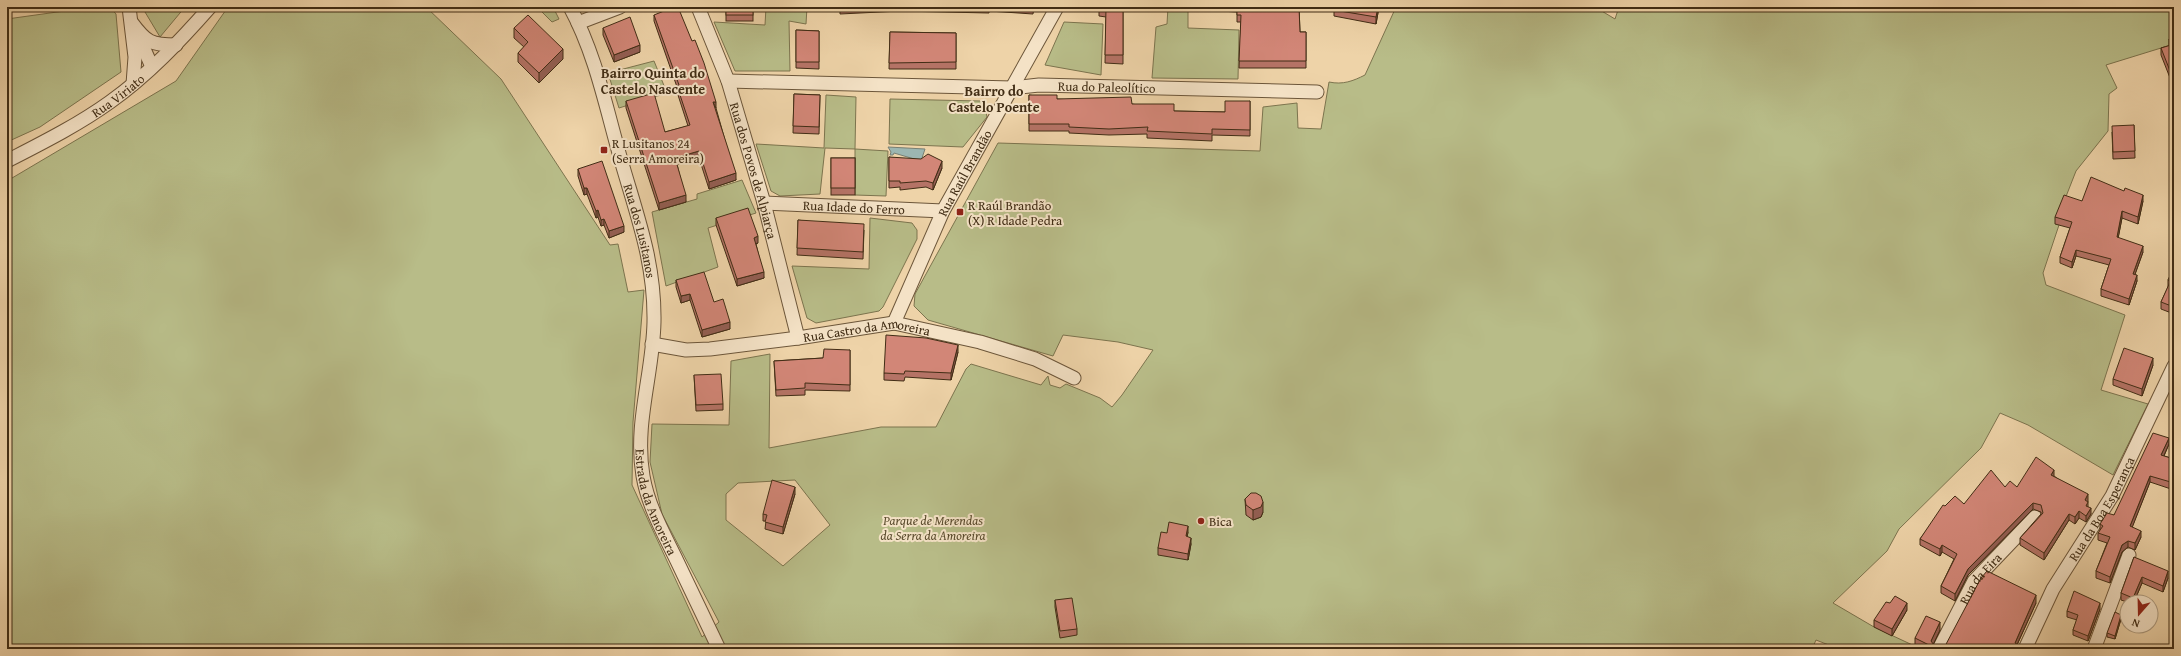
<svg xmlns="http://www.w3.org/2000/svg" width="2181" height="656" viewBox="0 0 2181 656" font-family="'Gentium Book Plus',serif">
<rect width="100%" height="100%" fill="#eed3a8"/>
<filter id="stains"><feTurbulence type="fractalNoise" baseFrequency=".005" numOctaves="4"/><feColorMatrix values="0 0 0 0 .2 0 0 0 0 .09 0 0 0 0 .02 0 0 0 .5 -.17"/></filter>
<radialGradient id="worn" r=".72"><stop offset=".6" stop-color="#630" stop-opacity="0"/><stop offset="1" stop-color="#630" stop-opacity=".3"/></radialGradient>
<g fill="#b8bc88" stroke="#7c744e" fill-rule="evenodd">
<path d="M93,7H110L116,14L121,72L40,127L7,142V19Z"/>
<path d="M142,7H185L160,37Z"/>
<path d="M228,7H426L501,79L610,245L618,244L628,292L644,290L633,422L632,485L702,637L719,622L662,514L650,462L652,424L729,425L731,361L770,354L769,448L881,427H936L966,369L971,364L1041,385L1048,376L1050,385L1060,388L1066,384L1100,398L1112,407L1122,395L1153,350L1118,342L1063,335L1053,356L928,320L914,306L915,294L998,143L1260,151L1263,107L1297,103L1298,128L1321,129L1329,82C1343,85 1353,81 1365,75L1396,7H1595L1615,19L1619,7H2174V44L2106,65L2117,88L2109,94L2108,131L2076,171L2056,222L2059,225L2043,273L2046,285L2125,315L2101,390L2148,404L2113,475L2028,425L2000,413L1981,448L1899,529L1887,551L1833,603L1874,627L1921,649H1839L1816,640L1812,649H7V181L176,81ZM795,480L830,525L783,566L726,520V494L738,483Z"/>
<path d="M537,7H553L559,19L552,22Z"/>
<path d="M766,7H807L806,24L789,21L790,71H735L714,22L765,25Z"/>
<path d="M1168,7H1188V28L1239,30L1238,79L1152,78L1156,27L1167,24Z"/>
<path d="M1064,22L1103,24L1101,75L1045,65Z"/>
<path d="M654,61L667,93L619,108L608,73Z"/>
<path d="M826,95L856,97L855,149L888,151L886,196L855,195V149L825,148L820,194L780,196L771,191L756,144L824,148Z"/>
<path d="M890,99L980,101L985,106L987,117L963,147L889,144Z"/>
<path d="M742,180L756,213L708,228L718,267L666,286L652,212L697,199V194Z"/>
<path d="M870,218L912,223L917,230V239L883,307L879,311L816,323L807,318L792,266L869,269Z"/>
</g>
<path fill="#9cb6b1" stroke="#787f73" d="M888,147L925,149L921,161L894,153L893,155H890L891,152Z"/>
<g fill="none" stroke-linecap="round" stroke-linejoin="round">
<defs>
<g id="minor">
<path d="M129,7L135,57L133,84"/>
<path id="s1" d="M570,7C596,55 606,108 621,160C637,216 655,262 654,322C653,374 634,424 643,476C648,506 664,534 677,561C691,590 705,620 719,649"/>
<path id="s2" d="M698,7L728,81L764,203L798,338"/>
<path d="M132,23C146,42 151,45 176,45"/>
<path d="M578,23L620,7"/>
<path d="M137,33L152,67"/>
<path id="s3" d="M728,81L1012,88L1039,85L1317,92"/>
<path id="s4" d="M7,161C42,143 78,125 110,102C148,75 180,41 210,7"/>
<path id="s5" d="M764,203L943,211"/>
<path id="s6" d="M894,323L943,211L1057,7"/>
<path id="s7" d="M652,344L686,350L710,349L798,338L894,323L980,342L1035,359L1074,378"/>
<path id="s8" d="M1939,649L1974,581L2035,517"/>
<path id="s9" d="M2025,649L2053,589L2112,496L2174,366"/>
<path d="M2094,649L2129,555"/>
</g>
</defs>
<use href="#minor" stroke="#6c563a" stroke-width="15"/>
<use href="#minor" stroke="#f4e2c6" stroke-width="13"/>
</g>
<g fill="#b57366" stroke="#412d15">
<rect x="726" y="7" width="27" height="14"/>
<path d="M816,7H1034L1033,14L989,11V13L900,11L840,14V8H816Z"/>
<path d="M1099,7H1123V64L1105,63L1106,17L1099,16Z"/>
<path d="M1147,7H1299L1300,32H1306V68H1239L1241,22H1237V12L1169,8L1168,11L1147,10Z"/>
<path d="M1379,7L1376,24L1334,16V10Z"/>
<path d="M654,15L716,108L736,180L709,189L699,158L677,164L686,202L659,210L626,108V101L665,132L688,126L677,92V87L654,21Z"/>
<path d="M514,28L563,59L539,83L518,62V53L524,47L514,38Z"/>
<path d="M603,28L640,52L614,62L603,35Z"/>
<path d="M796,30L819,31V69L796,68Z"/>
<path d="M890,32L956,33V69H889Z"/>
<path d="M2174,37V88L2161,55V48L2169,46V39Z"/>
<path d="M2172,90H2174V102L2172,97Z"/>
<path d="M794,94L820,95L819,134L793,133Z"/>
<path d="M1029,95L1057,99L1132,104L1174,111L1225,112L1250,101V136L1212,135V141L1147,138V134L1109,135L1069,133V131H1029Z"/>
<path d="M2134,125L2135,158L2113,159L2112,132Z"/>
<path d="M889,157L942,168L933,190L926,187L900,190V187L889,188Z"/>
<rect x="831" y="158" width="24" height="37"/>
<path d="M578,169L624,232L609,238L604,225L601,226L598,217L596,218L587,194L584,195L578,176Z"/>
<path d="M2082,201H2143L2138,224L2122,218L2118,238L2143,252L2135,274L2137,281L2129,305L2101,296V289L2109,265L2076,256L2072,268L2060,263V257L2070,228L2055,224V217Z"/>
<path d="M716,218L758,243L756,244L764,278L737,286L716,225Z"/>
<path d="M798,220L864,230L863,259L797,255Z"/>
<path d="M2174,268V314L2161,309V302L2168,287V280Z"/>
<path d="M676,280L714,302L730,329L702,337L690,300L681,303L676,287Z"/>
<path d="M850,350V391L805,390V395L776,396L774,361L823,358Z"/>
<path d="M958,352L951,380L905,377L904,381L884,380V373Z"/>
<path d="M2153,365L2142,396L2113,385V379Z"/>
<path d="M694,375L723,404V410L696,411Z"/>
<path d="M2169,444L2164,456L2174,459V490L2150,482L2132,527L2141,537L2135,550L2128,547L2122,552L2110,583L2096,578V571L2107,543L2098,540V533L2100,531V524L2114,515Z"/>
<path d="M2054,476L2088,501V507L2091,514L2086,522L2079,518L2075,524L2069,520L2044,560L2020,545V538L2041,514V512L2033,509L1968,575L1955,601L1941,593V586L1954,559L1942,552L1940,556L1920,545V539L1945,506L1964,504L2005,487H2017Z"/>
<path d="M795,494L783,534L765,529L766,521H763V514Z"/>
<path d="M1245,499L1263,512L1261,517L1253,520L1246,515Z"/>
<path d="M1188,532L1187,537L1191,544L1188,560L1158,555V548L1167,533Z"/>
<path d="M2134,557L2168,578L2163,592L2142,583L2134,602H2127L2121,600V593Z"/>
<path d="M1055,600L1077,629V635L1060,638L1055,607Z"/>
<path d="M2036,603L2017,645L2026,649H1921L1915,646V638L1940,630L1933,644L1936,648H1944Z"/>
<path d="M2100,609L2088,641L2073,635V630L2077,620L2067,617V611Z"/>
<path d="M1907,610L1892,636L1874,627V620Z"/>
<path d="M2121,619L2115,639L2107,637V633Z"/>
</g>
<g fill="#935e53" stroke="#412d15">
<path d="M1378,7H1379L1376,24V17Z"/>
<path d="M640,45V52L614,62V55Z"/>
<path d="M563,49V59L539,83V73Z"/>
<path d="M713,102H716V108Z"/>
<path d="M699,151V158L675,165V158Z"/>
<path d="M942,161V168L933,190V183Z"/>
<path d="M736,173V180L709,189V182Z"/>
<path d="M584,188H587V194L584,195Z"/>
<path d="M686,195V202L659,210V203Z"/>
<path d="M2143,195V201L2138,224V217Z"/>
<path d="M598,210V217L596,218V211Z"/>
<path d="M2122,211V218L2117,244V237Z"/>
<path d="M604,219V225L601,226V220Z"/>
<path d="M624,226V232L609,238V231Z"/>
<path d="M758,236V243L754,244V238Z"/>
<path d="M2143,246V252L2133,280V274Z"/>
<path d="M2076,250V256L2072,268V262Z"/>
<path d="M764,272V278L737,286V279Z"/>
<path d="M2137,275V281L2129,305V299Z"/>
<path d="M690,294V300L681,303V296Z"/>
<path d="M730,322V329L702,337V330Z"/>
<path d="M958,345V352L951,380V373Z"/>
<path d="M2153,358V365L2142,396V389Z"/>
<path d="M2169,438V444L2161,462V455Z"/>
<path d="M2054,470V477L2051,475Z"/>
<path d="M2150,476V482L2130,533V526Z"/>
<path d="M795,487V494L783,534V527Z"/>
<path d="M2088,494V501L2085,507V500Z"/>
<path d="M1263,502V512L1261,517L1253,520V510Z"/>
<path d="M2033,503V509L1968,575L1955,601V594L1968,569Z"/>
<path d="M2091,508V514L2086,522V516Z"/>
<path d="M2079,511V518L2075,524V517Z"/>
<path d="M2069,514V520L2044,560V553Z"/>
<path d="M1188,526V532L1186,543V536Z"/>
<path d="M2141,531V537L2135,550V543Z"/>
<path d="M1191,538V544L1188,560V554Z"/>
<path d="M2128,541V547L2122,552L2110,583V577L2122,545Z"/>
<path d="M1942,545V552L1940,556V549Z"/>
<path d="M2168,571V578L2163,592V586Z"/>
<path d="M2142,577V583L2134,602H2133V598Z"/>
<path d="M2036,595V603L2015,649V643Z"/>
<path d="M1907,603V610L1892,636V629Z"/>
<path d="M2100,603V609L2088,641V636Z"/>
<path d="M2121,615V619L2115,639V636Z"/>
<path d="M1940,622V630L1932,647L1931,641Z"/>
</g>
<g fill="#d28677" stroke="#412d15">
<path d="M674,7H678L692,41L695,40L704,63L716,102H713L736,173L709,182L699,151L675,158L686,195L659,203L626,101L654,93L665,132L690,125L677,86L679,85L654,15Z"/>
<rect x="726" y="7" width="27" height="8"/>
<path d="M1099,7H1123V55H1105L1106,8H1099Z"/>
<path d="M1237,7H1299L1300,32H1306V61H1239L1241,15H1237Z"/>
<path d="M1334,7H1378L1376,17L1334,10Z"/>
<path d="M528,15L563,49L539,73L518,53L528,42L514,28Z"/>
<path d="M630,17L640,45L614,55L603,28Z"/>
<path d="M796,30L819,31V62H796Z"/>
<path d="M890,32L956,33V62L889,63Z"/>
<path d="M2174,37V81L2161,48L2171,45L2169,39Z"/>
<path d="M794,94L820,95L819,127L793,126Z"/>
<path d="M1029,95H1057V99L1131,97L1132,104H1174V111L1225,112V101H1250V130L1212,129V134L1147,131L1148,127L1109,129L1069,127V124H1029Z"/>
<path d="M2134,125L2135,151L2113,152L2112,126Z"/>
<path d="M928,154L942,161L933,183L926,181L900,183V181H889V157L921,159Z"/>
<rect x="831" y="158" width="24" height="30"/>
<path d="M602,161L624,226L609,231L604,219L601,220L598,210L596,211L587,188H584L578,169Z"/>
<path d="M2091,177L2124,191L2125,188L2143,195L2138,217L2122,211L2117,237L2143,246L2133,274L2137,275L2129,299L2101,289L2111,259L2076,250L2072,262L2060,257L2072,222L2055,217L2064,195L2082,201Z"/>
<path d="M748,208L758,236L754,238L764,272L737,279L716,218Z"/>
<path d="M798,220L864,224L863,252L797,248Z"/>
<path d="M2174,268V307L2161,302L2170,282L2168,280Z"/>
<path d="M704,272L714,302L723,299L730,322L702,330L690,294L681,296L676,280Z"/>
<path d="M886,335L926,338L958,345L951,373L905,371L904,374L884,373Z"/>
<path d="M2124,348L2153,358L2142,389L2113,379Z"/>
<path d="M824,349L850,350V385L805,383V388L776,390L774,361L823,358Z"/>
<path d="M721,374L723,404L696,405L694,375Z"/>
<path d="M2153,433L2169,438L2161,455L2174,459V483L2150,476L2130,526L2141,531L2135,543L2128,541L2122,545L2110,577L2096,571L2110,537L2098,533L2103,526L2100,524L2107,513L2114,515Z"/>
<path d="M2036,457L2054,470L2051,475L2088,494L2085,500L2088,502L2086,506L2091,508L2086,516L2079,511L2075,517L2069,514L2044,553L2020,538L2043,513L2041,505L2033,503L1968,569L1955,594L1941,586L1957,554L1942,545L1940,549L1920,539L1943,505L1945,506L1955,496L1964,504L1991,470L2005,487L2010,481L2017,487Z"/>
<path d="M772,480L795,487L783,527L765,522L767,515L763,514Z"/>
<path d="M1251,493H1256L1261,496L1263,502L1261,507L1253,510L1246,505L1245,499Z"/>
<path d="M1169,522L1188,526L1186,536L1191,538L1188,554L1158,548L1161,532L1167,533Z"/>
<path d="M2134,557L2168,571L2163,586L2142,577L2133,598L2121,593Z"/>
<path d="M1987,571L2036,595L2015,643L2026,649H1937L1915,638L1926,616L1940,622L1931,641L1936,648H1944L1981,578Z"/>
<path d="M2074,591L2100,603L2088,636L2073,630L2078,615L2067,611Z"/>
<path d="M1895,596L1907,603L1892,629L1874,620L1886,602L1890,603Z"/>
<path d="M1072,598L1077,629L1060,631L1055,600Z"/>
<path d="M2115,612L2121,615L2115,636L2107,633Z"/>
<path d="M2033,646L2038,649H2031Z"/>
</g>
<g fill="#8f2418" stroke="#f4e2c6" stroke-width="1.5">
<rect x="600" y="146" width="8" height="8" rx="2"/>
<rect x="956" y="208" width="8" height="8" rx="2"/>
<circle cx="1201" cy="521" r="4"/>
</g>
<g text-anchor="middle" stroke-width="4" stroke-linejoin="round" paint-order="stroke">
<g font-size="13" fill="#412d15" stroke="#f4e2c6">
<text dy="5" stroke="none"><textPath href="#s3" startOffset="379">Rua do Paleolítico</textPath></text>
<text dy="5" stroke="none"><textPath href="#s4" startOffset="129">Rua Viriato</textPath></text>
<text dy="5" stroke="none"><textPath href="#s2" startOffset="173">Rua dos Povos de Alpiarça</textPath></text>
<text dy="5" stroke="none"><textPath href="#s6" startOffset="166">Rua Raúl Brandão</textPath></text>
<text dy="5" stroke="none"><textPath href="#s5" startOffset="90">Rua Idade do Ferro</textPath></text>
<text dy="5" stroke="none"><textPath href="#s1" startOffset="235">Rua dos Lusitanos</textPath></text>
<text dy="5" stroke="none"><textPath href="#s7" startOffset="217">Rua Castro da Amoreira</textPath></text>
<text dy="5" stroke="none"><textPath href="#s1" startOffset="511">Estrada da Amoreira</textPath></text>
<text dy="5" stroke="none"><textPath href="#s9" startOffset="160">Rua da Boa Esperança</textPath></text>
<text dy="5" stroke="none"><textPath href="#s8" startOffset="82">Rua da Eira</textPath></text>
</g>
<g font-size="13" fill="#412d15" stroke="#f4e2c6" text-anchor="start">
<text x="612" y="148">R Lusitanos 24<tspan x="612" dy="15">(Serra Amoreira)</tspan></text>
<text x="968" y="210">R Raúl Brandão<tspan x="968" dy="15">(X) R Idade Pedra</tspan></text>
<text x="1209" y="526">Bica</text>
</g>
<g font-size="13" font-style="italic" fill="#594a2c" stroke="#f4e2c6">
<text x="933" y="525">Parque de Merendas<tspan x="933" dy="15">da Serra da Amoreira</tspan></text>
</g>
<g font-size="14" font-weight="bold" fill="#412d15" stroke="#f4e2c6">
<text x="653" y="78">Bairro Quinta do<tspan x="653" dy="16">Castelo Nascente</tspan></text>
<text x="994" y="96">Bairro do<tspan x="994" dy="16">Castelo Poente</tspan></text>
</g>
</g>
<rect width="2181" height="656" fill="none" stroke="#eed3a8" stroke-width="24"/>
<rect x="8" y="8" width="2165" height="640" fill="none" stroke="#412d15" stroke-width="2"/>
<rect x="12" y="12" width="2157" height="632" fill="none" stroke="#412d15"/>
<g transform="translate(2139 614) rotate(200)"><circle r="19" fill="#f4e2c6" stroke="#ac9a7f"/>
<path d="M0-3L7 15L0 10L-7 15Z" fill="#8f2418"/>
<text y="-6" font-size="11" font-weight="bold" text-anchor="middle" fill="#412d15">N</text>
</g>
<rect width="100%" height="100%" filter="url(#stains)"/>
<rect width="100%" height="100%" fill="url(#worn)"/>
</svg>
